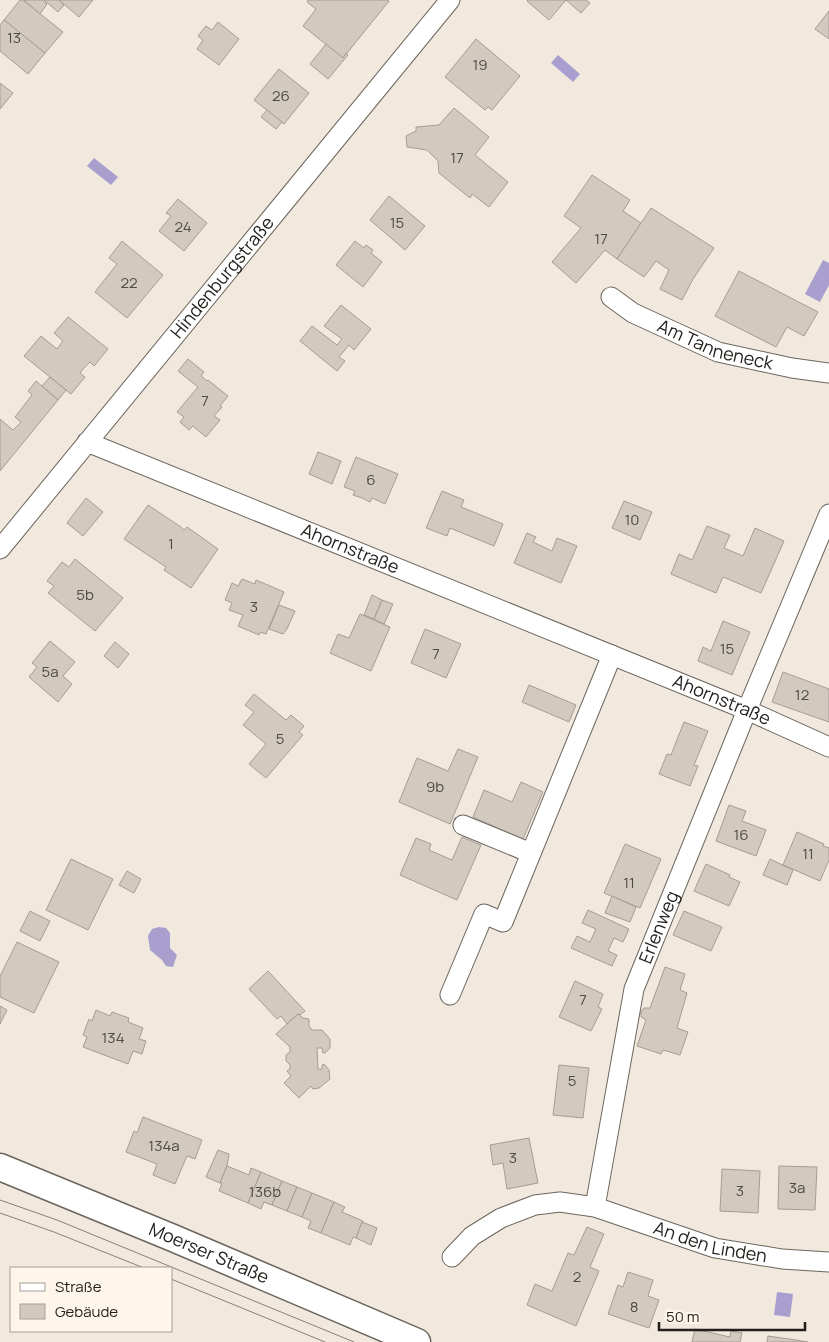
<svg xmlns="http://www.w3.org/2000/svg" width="829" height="1342" viewBox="0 0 829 1342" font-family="Manrope,sans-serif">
<rect width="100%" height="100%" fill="#f1e8de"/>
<g fill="#a89fcf">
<path d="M558,55L580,74L573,82L551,63Z"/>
<path d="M94,158L118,177L111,185L87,166Z"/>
<path d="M823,260L829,263V285L820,302L805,294Z"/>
<path d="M159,927L166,928L170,933V948L177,955L173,967L166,966L162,960L150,950L148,936L152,929Z"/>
<path d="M777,1292L793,1294L790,1317L774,1315Z"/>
</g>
<g fill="#d2c9bf" stroke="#a59d93">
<path d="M20,0H23L63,32L45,53L4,20Z"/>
<path d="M24,0H42L47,4L40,14Z"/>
<path d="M44,0H59L64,5L58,12Z"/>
<path d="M59,0H93L79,17Z"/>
<path d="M308,0H387L389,1L343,58L303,26L316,9L307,2Z"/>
<path d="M528,0H586L590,3L581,13L566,0L549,20L527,1Z"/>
<path d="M829,11V39L815,29Z"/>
<path d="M4,20L45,53L28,74L0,51V25Z"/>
<path d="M218,22L239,39L219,65L197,49L203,40L198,36L206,26L212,30Z"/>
<path d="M476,39L520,76L492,110L488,107L485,110L445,77Z"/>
<path d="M326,44L343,58L346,53L348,55L328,79L310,64Z"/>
<path d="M279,69L309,93L284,124L254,100Z"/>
<path d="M0,83L13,93L0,109Z"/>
<path d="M454,108L489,137L475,155L508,182L489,207L472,194L470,198L439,173L438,161L427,150L407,147L406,136L416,131V127L439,125Z"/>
<path d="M267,110L282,122L276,129L261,117Z"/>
<path d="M592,175L630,200L623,211L641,223L617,259L605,250L576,283L552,262L581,228L564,216Z"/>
<path d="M389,196L425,226L405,250L370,220Z"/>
<path d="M178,199L207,223L184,251L159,231L171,216L166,213Z"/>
<path d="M651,208L714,248L693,279L682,300L660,289L669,270L656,261L644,277L617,259Z"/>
<path d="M122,241L163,275L127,318L95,292L117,264L109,258Z"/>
<path d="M355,241L364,248L366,245L373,250L371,253L382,262L363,287L336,265Z"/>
<path d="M739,271L818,312L804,336L787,327L776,347L715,316Z"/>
<path d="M341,305L371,329L354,350L349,345L339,357L345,361L337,371L300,341L312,326L337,345L342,339L324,326Z"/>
<path d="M68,317L108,349L94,366L90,362L84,368L80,373L85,377L71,394L24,356L41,336L57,349L63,341L54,333Z"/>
<path d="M188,359L204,372L201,376L207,381L208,380L228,396L220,406L222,407L214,416L220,420L206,437L193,426L189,430L180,422L184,417L177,412L198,387L178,371Z"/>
<path d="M50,377L66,390L58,400L42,386Z"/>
<path d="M36,381L58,400L0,471V419L13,430L21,422L15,417L32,395L28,391Z"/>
<path d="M318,452L341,461L332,484L309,474Z"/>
<path d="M356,457L398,474L385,504L372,498L370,502L362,498L353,495L355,491L344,487Z"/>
<path d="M442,491L464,500L461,507L503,524L494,546L450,528L447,536L426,528Z"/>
<path d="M86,498L103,512L83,536L67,523Z"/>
<path d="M624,501L652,512L640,540L612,528Z"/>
<path d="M148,505L181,527L184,530L187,527L218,549L191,588L164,570L166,567L124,539Z"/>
<path d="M707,526L730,535L724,548L743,556L755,528L784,541L761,593L723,577L716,593L671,574L679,554L692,560Z"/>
<path d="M527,533L536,537L533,542L552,551L557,538L577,546L561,583L514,563Z"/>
<path d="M75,559L123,598L95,631L48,593L54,586L47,581L62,562L69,567Z"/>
<path d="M242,579L255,584L256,580L284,592L266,634L260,632L259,635L238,626L243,615L229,610L232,603L225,600L232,583L238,586Z"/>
<path d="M372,595L382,600L374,619L364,615Z"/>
<path d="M382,600L393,604L384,624L374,619Z"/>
<path d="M279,605L295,611L287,629L283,634L269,629Z"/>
<path d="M360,614L390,627L371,671L330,653L338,634L349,638Z"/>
<path d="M723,621L750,632L732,675L698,661L703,647L711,651Z"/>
<path d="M425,629L461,644L446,678L411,663Z"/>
<path d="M50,641L75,662L63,676L72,684L58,702L29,677L37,667L32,663Z"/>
<path d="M115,642L129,654L118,668L104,656Z"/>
<path d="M783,672L829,689V722L772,702Z"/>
<path d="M529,685L576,705L569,722L522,702Z"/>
<path d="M254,694L286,720L291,715L304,726L299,732L303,735L266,778L249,764L266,744L243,725L254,712L245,705Z"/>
<path d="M684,722L708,731L694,765L698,766L690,786L659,774L667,754L671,755Z"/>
<path d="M458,749L478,757L450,824L399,802L417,758L448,771Z"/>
<path d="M521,782L543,792L523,839L473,817L484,790L512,802Z"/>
<path d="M729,805L746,811L742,821L766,830L756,856L716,841Z"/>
<path d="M797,832L824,844L823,846L829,848V860L820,881L783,865Z"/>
<path d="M462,837L481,845L457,900L400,875L416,838L431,844L429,850L452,860Z"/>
<path d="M625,844L661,859L640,908L604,893Z"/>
<path d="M71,859L113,879L88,930L46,910Z"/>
<path d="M770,859L793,870L787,885L763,875Z"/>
<path d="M706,864L730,875L729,877L740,882L729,906L694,891Z"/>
<path d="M127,871L141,879L134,893L119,885Z"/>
<path d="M612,896L636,907L630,922L605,913Z"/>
<path d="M588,910L629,929L623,942L614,938L608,951L617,955L612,966L571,948L577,936L590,942L596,929L582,923Z"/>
<path d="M30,911L50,921L40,941L20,931Z"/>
<path d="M684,911L722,927L711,951L673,935Z"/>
<path d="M17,942L59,962L34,1013L0,997V976Z"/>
<path d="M665,967L685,974L680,990L687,993L677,1028L688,1032L680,1055L663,1050L661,1054L637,1046L646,1020L641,1017V1012L644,1008H650Z"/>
<path d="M268,971L305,1011L300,1015L298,1014L287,1024L281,1016L277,1019L249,989Z"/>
<path d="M575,981L603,994L598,1007L602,1009L591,1031L559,1017Z"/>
<path d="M0,1006L7,1010L0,1024Z"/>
<path d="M96,1010L110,1016L112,1012L129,1018L128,1022L143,1028L139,1039L146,1041L142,1054L133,1051L128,1064L83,1047L87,1037L83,1035L89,1019L92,1021Z"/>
<path d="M298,1014L303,1018L309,1019V1026L312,1030H322L330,1039V1048L325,1053H323L322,1048H317L318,1069H322V1065L324,1064L329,1070L330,1079L319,1088L313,1089L311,1086L299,1098L284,1083L291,1076L287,1071L290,1069V1065L286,1061V1055L290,1052V1047L276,1034Z"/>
<path d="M559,1065L589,1068L583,1118L553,1115Z"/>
<path d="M143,1117L202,1140L195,1159L187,1156L175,1184L153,1175L157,1164L126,1152L134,1131L137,1133Z"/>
<path d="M529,1138L538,1183L507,1189L503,1163L493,1165L490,1145Z"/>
<path d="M218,1150L229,1154L227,1166L220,1183L206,1177Z"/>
<path d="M227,1166L249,1175L251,1168L261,1172L248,1203L219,1191L222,1183H220Z"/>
<path d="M779,1166L817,1167L815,1210L778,1209Z"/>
<path d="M722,1169L760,1171L758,1213L720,1211Z"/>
<path d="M261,1172L282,1181L272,1205L264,1202L261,1209L248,1203Z"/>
<path d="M282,1181L297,1187L287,1211L272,1205Z"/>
<path d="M297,1187L312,1193L302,1217L287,1211Z"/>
<path d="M312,1193L334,1202L321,1233L308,1228L311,1221L302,1217Z"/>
<path d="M334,1202L345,1207L342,1212L363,1221L356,1238L353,1237L350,1245L321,1233Z"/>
<path d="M362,1222L377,1228L371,1245L356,1238Z"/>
<path d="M587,1227L604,1234L590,1267L599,1271L576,1326L527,1305L535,1284L552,1291L568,1253L574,1255Z"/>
<path d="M628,1272L653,1280L648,1296L659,1300L649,1328L608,1314L618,1285L623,1287Z"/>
<path d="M695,1329L730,1337L731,1331L742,1333L740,1342H692Z"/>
<path d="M768,1336L796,1340L808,1342H767Z"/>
</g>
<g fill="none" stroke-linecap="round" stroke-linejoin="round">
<defs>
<g id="minor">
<path id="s1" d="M611,297L633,313L718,352L792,368L829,373"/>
<path id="s2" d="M87,442L747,710L829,747"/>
<path id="s3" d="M0,549L450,0"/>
<path d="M463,825L531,853"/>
<path d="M450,995L484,914L503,922L612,655"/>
<path id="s4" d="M595,1207L634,989L747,710L829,514"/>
<path id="s5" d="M452,1257L472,1236L501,1218L535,1205L560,1202L595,1207L715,1248L782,1259L829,1262"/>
</g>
<g id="secondary">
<path id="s6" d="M0,1167L173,1238L417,1342"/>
</g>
</defs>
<use href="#minor" stroke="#6c655c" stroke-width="21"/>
<use href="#secondary" stroke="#6c655c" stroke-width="29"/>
<use href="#minor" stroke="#fff" stroke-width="19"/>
<use href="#secondary" stroke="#fff" stroke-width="26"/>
<g stroke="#87817a" stroke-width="1">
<path d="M0,1200L57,1220L354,1342"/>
<path d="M0,1213L54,1232L144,1268"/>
<path d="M171,1279L325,1342"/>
</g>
</g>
<g text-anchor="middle" stroke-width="5" stroke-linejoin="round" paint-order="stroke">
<g font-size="15" fill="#4e4a44">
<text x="14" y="43">13</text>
<text x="480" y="70">19</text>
<text x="281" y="101">26</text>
<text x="457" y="163">17</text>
<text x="397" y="228">15</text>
<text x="183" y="232">24</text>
<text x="601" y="244">17</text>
<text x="129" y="288">22</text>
<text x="205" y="406">7</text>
<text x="371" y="485">6</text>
<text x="632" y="525">10</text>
<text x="171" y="549">1</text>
<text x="85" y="600">5b</text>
<text x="254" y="612">3</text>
<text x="727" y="654">15</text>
<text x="436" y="659">7</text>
<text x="50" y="677">5a</text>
<text x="802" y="700">12</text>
<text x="280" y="744">5</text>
<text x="435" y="792">9b</text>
<text x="741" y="840">16</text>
<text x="808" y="859">11</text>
<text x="629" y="888">11</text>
<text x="583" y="1005">7</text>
<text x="113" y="1043">134</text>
<text x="572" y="1086">5</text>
<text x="164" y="1151">134a</text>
<text x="513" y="1163">3</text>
<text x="797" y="1193">3a</text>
<text x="740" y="1196">3</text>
<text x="265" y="1197">136b</text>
<text x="577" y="1282">2</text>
<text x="634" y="1312">8</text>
</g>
<g font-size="18" fill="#221f1b" stroke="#fef5eb">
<text dy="6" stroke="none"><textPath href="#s3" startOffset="351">Hindenburgstraße</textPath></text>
<text dy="6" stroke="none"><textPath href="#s1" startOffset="116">Am Tanneneck</textPath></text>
<text dy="6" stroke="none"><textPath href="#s2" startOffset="284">Ahornstraße</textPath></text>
<text dy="6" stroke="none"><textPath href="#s2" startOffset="685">Ahornstraße</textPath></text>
<text dy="6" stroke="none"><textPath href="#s4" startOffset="288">Erlenweg</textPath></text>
<text dy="6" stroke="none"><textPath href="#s5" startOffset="281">An den Linden</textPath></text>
<text dy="6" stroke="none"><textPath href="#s6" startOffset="226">Moerser Straße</textPath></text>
</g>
</g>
<rect x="10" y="1267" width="162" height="65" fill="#fef5eb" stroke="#a69f98"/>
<rect x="20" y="1283" width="25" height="8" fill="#ffffff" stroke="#a69f98"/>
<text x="55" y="1292" font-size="15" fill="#221f1b">Straße</text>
<rect x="20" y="1304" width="25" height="15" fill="#d2c9bf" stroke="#a69f98"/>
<text x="55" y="1317" font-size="15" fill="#221f1b">Gebäude</text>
<path d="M659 1322v8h146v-8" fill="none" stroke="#221f1b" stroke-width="2.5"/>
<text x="666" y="1322" font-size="15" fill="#221f1b" stroke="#fef5eb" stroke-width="4" paint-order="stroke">50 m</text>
</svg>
